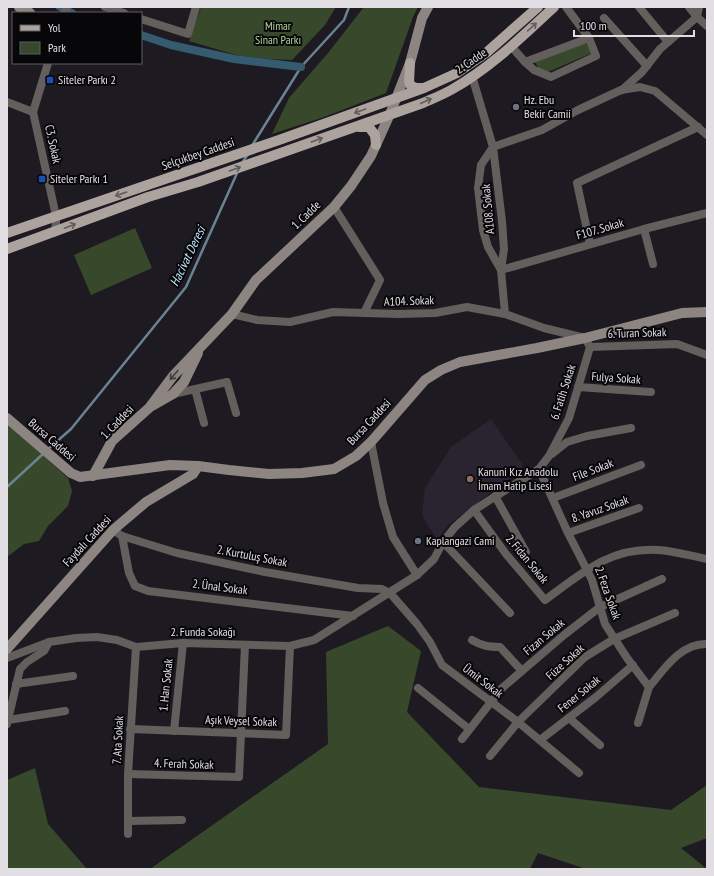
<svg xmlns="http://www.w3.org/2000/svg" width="714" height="876" viewBox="0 0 714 876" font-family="'PT Sans Narrow',sans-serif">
<rect width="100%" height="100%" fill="#1e1a22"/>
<path fill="#2a2431" d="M491,419L522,464V469L448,525L437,540L422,515L425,488L451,447Z"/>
<g fill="#38492b">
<path d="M201,7H336L325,25L292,60L269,59L236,55L189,41Z"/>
<path d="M364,7H418L413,17L386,93L324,117L272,134L289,98L328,53Z"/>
<path d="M586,43L592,53L548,72L539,69L535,62Z"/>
<path d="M135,228L152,268L91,295L74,255Z"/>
<path d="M7,423L68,478L72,491L68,506L48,526L39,541L24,544L7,557Z"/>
<path d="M388,626L421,651L407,712L479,787L671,810L707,785V838L681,848L707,869H586L538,853L530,869H150L328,744L326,652Z"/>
<path d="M35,768L48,824L87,869H7V780Z"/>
</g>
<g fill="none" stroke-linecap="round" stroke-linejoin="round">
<g stroke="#698393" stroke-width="2.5">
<path d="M253,144L301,67L344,20L349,7"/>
<path d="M242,163L248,154"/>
<path d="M47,450L71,429L186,287L238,171"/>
<path d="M7,487L44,453"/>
</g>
<g stroke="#355b70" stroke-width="8">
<path d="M60,7L72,13"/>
<path d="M141,35L171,45L234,59L301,67"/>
</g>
<g stroke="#635f5c" stroke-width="8">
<path d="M105,7L124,13"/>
<path d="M639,7L668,42"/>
<path d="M689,7L697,17L707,26"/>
<path d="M64,13L67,7"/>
<path d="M604,18L647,66"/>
<path d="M141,19L188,34L196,7"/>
<path d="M511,46L525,62L589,38"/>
<path d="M525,62L534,70L551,77L596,56L589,38L566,7"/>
<path d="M472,76L493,147L481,165L478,188L483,230L488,247L501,270L505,314"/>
<path d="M622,90L642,72L660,49L697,17L699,7"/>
<path d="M7,102L33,112L56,216V224L54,233"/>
<path d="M33,112L48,63"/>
<path d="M707,135L655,91L640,87L621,90L578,110L542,130L493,147L502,221L504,249L501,270L644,229L707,213"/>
<path d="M334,207L380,280L364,313"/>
<path d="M644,229L653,264"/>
<path d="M590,244L577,183L698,127"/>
<path d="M590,347L677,344L707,355"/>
<path d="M578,387L651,392"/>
<path d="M195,389L204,423"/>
<path d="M173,394L227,382L236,413"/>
<path d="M371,442L383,503L393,537L417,575"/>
<path d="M552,454L567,442L587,436L631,428"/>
<path d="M539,469L568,533L592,580L605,624L627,658L649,687L638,723"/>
<path d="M495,496L526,552"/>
<path d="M553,498L641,465"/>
<path d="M474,510L506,554L545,600C582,573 610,547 658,550C674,551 691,556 707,559"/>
<path d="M113,530L122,536L177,553L265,572L358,588L382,589L390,593L417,624L430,642L442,665L518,722L579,773"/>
<path d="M568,533L639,508"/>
<path d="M122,536L129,573L135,586L148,591L353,616"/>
<path d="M443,542L510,613"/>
<path d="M472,640C482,646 489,647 500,647L522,671"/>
<path d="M7,658L49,642L76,638L97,637L117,640L136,647L183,643L290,646L314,640L417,575L434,559L443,542L455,527L474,510L539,469L549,456L569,418L590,347L585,338L544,328L505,314L467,307L435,313L398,314L333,312L290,322L257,320L232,314"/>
<path d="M16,684L73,676"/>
<path d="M649,687C664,669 681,643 707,644"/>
<path d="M418,688L469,729"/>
<path d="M569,718L600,745"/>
<path d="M8,720L65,711"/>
<path d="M7,724L20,669L27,662L44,651L49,642"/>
<path d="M130,729L286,735L290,646"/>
<path d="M174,731L183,643"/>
<path d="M462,739L502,688L564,635L600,607L662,579"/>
<path d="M540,740L596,697L633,665"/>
<path d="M490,756L518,722L585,657L614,639L675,613"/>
<path d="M128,774L239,777L245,645"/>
<path d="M128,821L182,820"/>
<path d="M128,834V774L136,647"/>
</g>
<g stroke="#8c8581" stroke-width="10">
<path d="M19,7L30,13"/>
<path d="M152,406L173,394L184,382L198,353"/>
<path d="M7,418L71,473L80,477L170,465L198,466L229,470L269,474L302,473L334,469L356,456L371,442L425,380L441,370L460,362L537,348L585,338L682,313L707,312"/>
<path d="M93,476L112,441L149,408L173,376L232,314L256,280L334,207L351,186L371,156L390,114L410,63L422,18L428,7"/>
<path d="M7,649L113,530L146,502L193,474L198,466"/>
</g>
<g stroke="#aca39e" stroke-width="10">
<path d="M410,63L409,82L411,86L416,88H422"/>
<path d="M359,127H369L375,135L376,145"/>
<path d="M7,233L279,140L424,88L457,73L486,53L538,7"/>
<path d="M7,249L148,197L198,182L423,103C432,99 442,95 451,90C490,68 522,37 554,7"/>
</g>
</g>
<defs><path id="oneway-shaft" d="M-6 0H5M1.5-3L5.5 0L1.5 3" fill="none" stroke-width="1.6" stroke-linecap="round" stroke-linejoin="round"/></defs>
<g stroke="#625c5b">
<use href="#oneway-shaft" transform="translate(532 27) rotate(-42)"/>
<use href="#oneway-shaft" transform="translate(426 101) rotate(-24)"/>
<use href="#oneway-shaft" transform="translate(360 111) rotate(160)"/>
<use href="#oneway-shaft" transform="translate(317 140) rotate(-20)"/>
<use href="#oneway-shaft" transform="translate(235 169) rotate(-20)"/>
<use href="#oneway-shaft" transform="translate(121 194) rotate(161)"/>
<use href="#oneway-shaft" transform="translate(70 226) rotate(-21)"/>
</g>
<use stroke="#433f3f" href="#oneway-shaft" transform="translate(174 375) rotate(131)"/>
<g fill="#1a4fb4" stroke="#070609" stroke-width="1.5">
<rect x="46" y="76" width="8" height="8" rx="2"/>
<rect x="38" y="175" width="8" height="8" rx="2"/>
</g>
<g fill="#6b7280" stroke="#070609" stroke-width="1.5">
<circle cx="516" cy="107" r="4"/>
<circle cx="418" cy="541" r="4"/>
</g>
<circle fill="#8d6e63" stroke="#070609" stroke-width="1.5" cx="470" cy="479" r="4"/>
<g text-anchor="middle" stroke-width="4" stroke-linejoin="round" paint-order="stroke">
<g font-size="12" fill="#b3d49a" stroke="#070609">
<text x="278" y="30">Mimar<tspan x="278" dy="14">Sinan Parkı</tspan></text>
</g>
<g font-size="12" fill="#e2dfe4" stroke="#070609">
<text transform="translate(471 61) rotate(-35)" y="4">2. Cadde</text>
<text transform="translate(53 144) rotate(78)" y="4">C3. Sokak</text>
<text transform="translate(198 154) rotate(-19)" y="4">Selçukbey Caddesi</text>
<text transform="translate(488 209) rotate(-95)" y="4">A108. Sokak</text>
<text transform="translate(306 215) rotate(-44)" y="4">1. Cadde</text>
<text transform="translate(600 229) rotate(-16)" y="4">F107. Sokak</text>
<text transform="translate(409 301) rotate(-2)" y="4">A104. Sokak</text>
<text transform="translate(637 333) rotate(-2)" y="4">6. Turan Sokak</text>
<text transform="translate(616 378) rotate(4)" y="4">Fulya Sokak</text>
<text transform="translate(563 392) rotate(-72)" y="4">6. Fatih Sokak</text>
<text transform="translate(117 422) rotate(-46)" y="4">1. Caddesi</text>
<text transform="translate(369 422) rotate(-47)" y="4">Bursa Caddesi</text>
<text transform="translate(52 440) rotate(41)" y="4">Bursa Caddesi</text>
<text transform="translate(593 470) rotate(-21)" y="4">File Sokak</text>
<text transform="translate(600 509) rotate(-19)" y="4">8. Yavuz Sokak</text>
<text transform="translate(87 541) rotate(-47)" y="4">Faydalı Caddesi</text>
<text transform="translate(252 556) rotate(11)" y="4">2. Kurtuluş Sokak</text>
<text transform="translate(527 559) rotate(50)" y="4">2. Fidan Sokak</text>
<text transform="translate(220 587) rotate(7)" y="4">2. Ünal Sokak</text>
<text transform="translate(608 593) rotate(70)" y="4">2. Feza Sokak</text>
<text x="203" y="636">2. Funda Sokağı</text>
<text transform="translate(544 637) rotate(-40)" y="4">Fizan Sokak</text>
<text transform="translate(565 662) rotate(-42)" y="4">Füze Sokak</text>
<text transform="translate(483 681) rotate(37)" y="4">Ümit Sokak</text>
<text transform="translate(166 685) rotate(-84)" y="4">1. Han Sokak</text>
<text transform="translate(579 694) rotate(-39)" y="4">Fener Sokak</text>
<text transform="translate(241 721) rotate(2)" y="4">Aşık Veysel Sokak</text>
<text transform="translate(118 740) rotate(-87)" y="4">7. Ata Sokak</text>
<text transform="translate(184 764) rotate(2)" y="4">4. Ferah Sokak</text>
</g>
<g font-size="12" fill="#e2dfe4" stroke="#070609" text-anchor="start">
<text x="58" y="84">Siteler Parkı 2</text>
<text x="524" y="104">Hz. Ebu<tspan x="524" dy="14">Bekir Camii</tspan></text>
<text x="50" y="183">Siteler Parkı 1</text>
<text x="478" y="476">Kanuni Kız Anadolu<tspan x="478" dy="14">İmam Hatip Lisesi</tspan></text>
<text x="426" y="545">Kaplangazi Cami</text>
</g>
<g font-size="13" font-style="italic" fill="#bde3fa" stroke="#070609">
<text transform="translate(187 256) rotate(-64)" y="5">Hacivat Deresi</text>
</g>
</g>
<rect width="714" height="876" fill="none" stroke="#e2dfe4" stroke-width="16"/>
<rect x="12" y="12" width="130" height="52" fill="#070609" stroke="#5f5d61"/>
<rect x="20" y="25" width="20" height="6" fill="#aca39e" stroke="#5f5d61"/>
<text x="48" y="32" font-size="12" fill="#e2dfe4">Yol</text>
<rect x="20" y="42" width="20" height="12" fill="#38492b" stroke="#5f5d61"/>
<text x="48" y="52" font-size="12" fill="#e2dfe4">Park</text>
<path d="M574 30v6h120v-6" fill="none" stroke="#e2dfe4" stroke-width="2"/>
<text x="580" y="30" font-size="12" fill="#e2dfe4" stroke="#070609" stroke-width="3" paint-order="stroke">100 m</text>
</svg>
